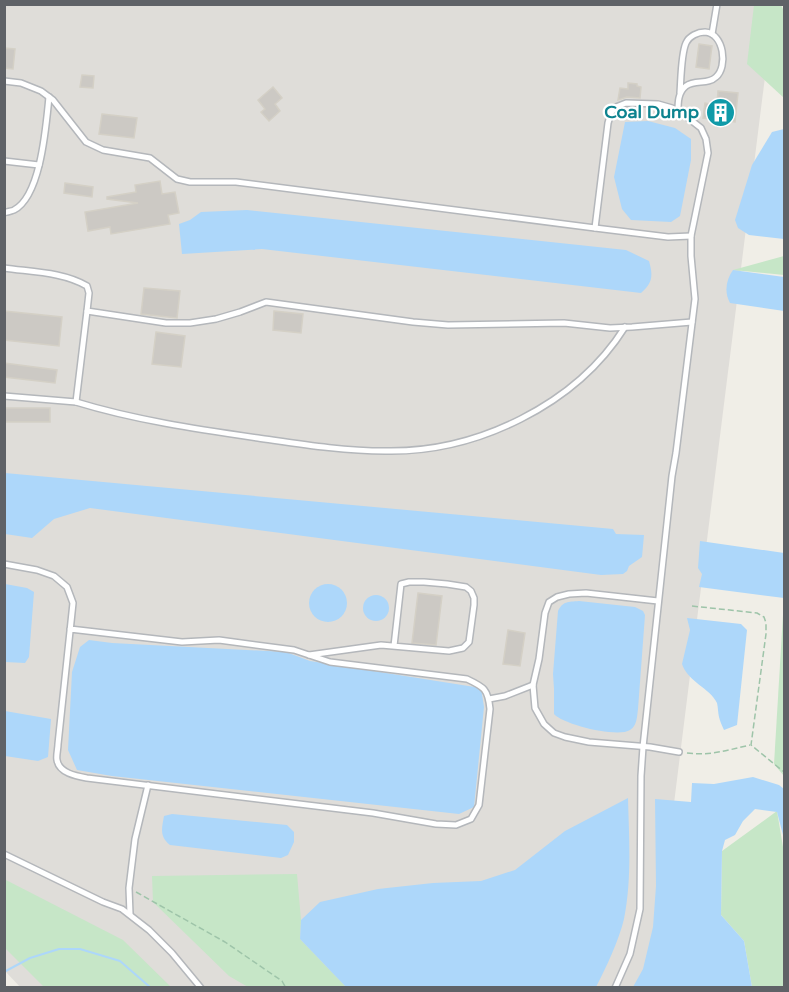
<svg xmlns="http://www.w3.org/2000/svg" width="789" height="992" viewBox="0 0 789 992" font-family="'Varela Round',sans-serif">
<rect width="100%" height="100%" fill="#f0eee7"/>
<path fill="#dfddd9" d="M4,5H774L651,987L21,988L5,971Z"/>
<g fill="#c6e6c7">
<path d="M754,5H781L784,11V98L747,64Z"/>
<path d="M784,256V275L733,270Z"/>
<path d="M784,598V776L774,764Z"/>
<path d="M777,811L784,853V987H752L744,941L721,915L722,851Z"/>
<path d="M297,874L301,920L300,939L346,987H248L229,976L153,902L152,876Z"/>
<path d="M4,879L123,940L171,987H44L5,948Z"/>
</g>
<g fill="#add7fa">
<path d="M648,121L675,128L691,139V160L680,216L671,222L631,220L622,209L614,177L625,122Z"/>
<path d="M784,129V239L749,235L738,228L735,220L752,165L772,132Z"/>
<path d="M247,210L626,250L649,261C653,275 653,283 641,293L262,249L182,254L179,224L190,220L201,212Z"/>
<path d="M733,270L784,277V311L730,303C724,292 726,280 733,270Z"/>
<path d="M5,473L613,529L616,534L644,535L642,557L629,566L627,571L623,574L601,575L90,508L54,519L32,538L5,534Z"/>
<path d="M700,541L784,553V598L699,587L702,574L698,568Z"/>
<path d="M5,584L27,588L34,592L29,657L25,663L5,662Z"/>
<circle cx="328" cy="603" r="19"/>
<circle cx="376" cy="608" r="13"/>
<path d="M579,601L635,607L643,611L645,615L638,709C637,716 637,726 630,730C618,738 564,725 554,714V689L553,674L558,611C563,601 568,602 579,601Z"/>
<path d="M687,618L741,624L747,630L737,725L724,730C722,726 720,721 719,717C718,713 718,707 717,703C710,688 688,682 682,664L690,630Z"/>
<path d="M89,640L112,643L286,652L310,661L481,688L484,707L474,807L459,814L112,776L77,770L68,750L72,672L80,647Z"/>
<path d="M5,711L51,719L48,757L38,761L5,756Z"/>
<path d="M753,777L779,785L784,789V849L783,835L777,812L755,809L743,821L735,835L725,840L722,851L721,915L744,941L752,987H633L643,969L653,927L656,886L655,799L691,802L692,783L714,784Z"/>
<path d="M628,798C629,838 632,879 624,919C619,940 606,968 596,987H346L300,939L301,920L320,902L378,889L433,883L481,881L515,870L565,831Z"/>
<path d="M172,814L287,825L294,832V842L288,855L281,858L170,845C159,836 162,828 164,816Z"/>
</g>
<g fill="none" stroke-linecap="round" stroke-linejoin="round">
<path stroke="#add7fa" stroke-width="2" d="M4,972L30,958L59,949H80L120,961L151,988"/>
</g>
<g fill="#ccc9c4" stroke="#d4d0c6" stroke-width="1.5">
<path d="M699,44L712,46L709,69L696,67Z"/>
<path d="M4,48L15,49L13,69L4,68Z"/>
<path d="M82,75L94,76L93,88L80,87Z"/>
<path d="M628,83L637,84V86L641,87L640,98L627,97L618,100L620,88L628,89Z"/>
<path d="M273,87L282,98L275,104L280,111L269,121L261,112L265,109L258,100Z"/>
<path d="M718,91L738,93L735,122L703,118L705,103L717,105Z"/>
<path d="M102,114L137,118L134,138L99,134Z"/>
<path d="M160,181L162,194L175,192L179,213L168,215L170,224L111,234L110,227L88,231L85,212L138,203L107,199V197L136,192L135,185Z"/>
<path d="M65,183L93,187L92,197L64,193Z"/>
<path d="M144,288L180,291L177,318L141,314Z"/>
<path d="M4,311L62,317L59,346L4,340Z"/>
<path d="M274,311L303,314L301,333L273,330Z"/>
<path d="M156,332L185,336L181,367L152,364Z"/>
<path d="M4,363L57,370L55,383L4,377Z"/>
<rect x="4" y="408" width="46" height="14"/>
<path d="M418,593L442,596L436,645L412,643Z"/>
<path d="M508,630L525,633L520,666L503,664Z"/>
</g>
<g fill="none" stroke-linecap="round" stroke-linejoin="round">
<defs>
<g id="service">
<path d="M712,34L717,4"/>
<path d="M4,81L21,83L41,91L53,100L86,142L103,150L150,158L177,179L190,182H236L595,228L668,237L691,236"/>
<path d="M678,111C678,103 678,92 686,86C695,79 708,85 716,77C728,67 724,33 705,32C698,32 689,36 686,43C681,54 681,80 680,93"/>
<path d="M4,161L39,165"/>
<path d="M4,213C5,212 13,211 14,210C41,196 46,126 49,97"/>
<path d="M595,228L608,123L611,113L616,107L626,103L658,104L672,108L683,114L701,128L706,139L708,153L691,236V256L695,299L676,453L672,476L643,747L641,776L640,909L630,954L615,988"/>
<path d="M4,268C32,272 63,272 87,286L89,293L87,311L166,323H190L216,319L240,312L266,302L413,322L448,325L564,323L610,328L632,327L692,322"/>
<path d="M4,396L76,402L87,311"/>
<path d="M76,402C135,420 196,429 258,438C300,444 342,451 385,451C476,453 576,405 625,327"/>
<path d="M4,564L37,570L54,576L67,587L73,603L58,744C58,749 56,756 57,760C59,773 76,776 87,778L373,813L436,824L456,825L471,819L479,805L490,709C488,689 484,687 467,679L330,662L294,650L219,640L182,642L70,629"/>
<path d="M658,601L586,593L569,594L557,597L549,602L545,613L539,659L533,685L535,708L544,724L554,733L565,737L589,742L650,747L679,752"/>
<path d="M309,655L381,645L449,651L463,648L469,642L474,605V598L471,591L466,587L447,584L424,582H409L401,584L394,646"/>
<path d="M489,699L505,696L533,685"/>
<path d="M4,854L103,902L122,909L149,930L172,953L201,988"/>
<path d="M130,914L129,888L135,839L148,785"/>
</g>
</defs>
<use href="#service" stroke="#b4b7bb" stroke-width="8"/>
<g stroke="#9ec4a9" stroke-width="1.5" stroke-dasharray="6 3" stroke-linecap="butt">
<path d="M692,606L757,613L764,617L766,623V634L751,745L784,772"/>
<path d="M687,753C710,756 728,750 750,745"/>
<path d="M136,892L225,942L282,981L286,988"/>
</g>
<use href="#service" stroke="#fff" stroke-width="5"/>
</g>
<defs>
<symbol id="building-disc" viewBox="-11 -11 22 22"><circle r="9.5" fill="#0f9aa8" stroke="#fff"/><path d="M-4-6H4V6H1V3H-1V6H-4ZM-2.5-4.3h1.7v1.8h-1.7ZM.8-4.3h1.7v1.8H.8ZM-2.5-1h1.7V.8h-1.7ZM.8-1h1.7V.8H.8Z" fill="#fff"/></symbol>
</defs>
<g fill-rule="evenodd">
<use href="#building-disc" x="704" y="96" width="33" height="33"/>
</g>
<g text-anchor="middle" stroke-width="4.5" stroke-linejoin="round" paint-order="stroke">
<g font-size="18" font-weight="bold" fill="#0d838f" stroke="#fff" text-anchor="end">
<text x="699" y="118">Coal Dump</text>
</g>
</g>
<rect width="789" height="992" fill="none" stroke="#5f6267" stroke-width="12"/>
</svg>
